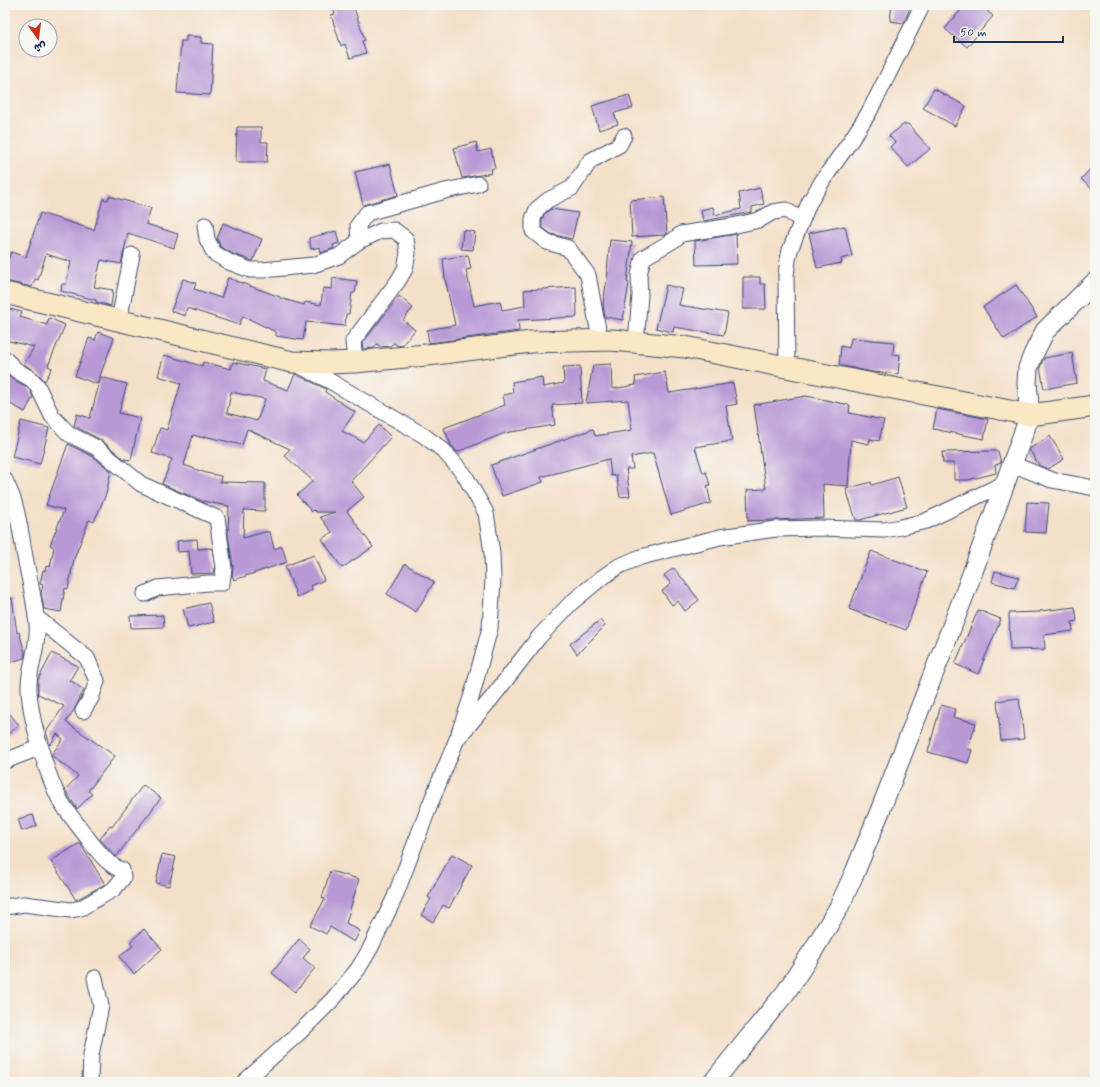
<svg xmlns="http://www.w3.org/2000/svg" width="1100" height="1087" viewBox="0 0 1100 1087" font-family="Mynerve,'Playpen Sans Arabic',sans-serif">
<rect width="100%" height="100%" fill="#f6f6f2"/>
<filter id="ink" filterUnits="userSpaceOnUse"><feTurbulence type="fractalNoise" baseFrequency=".025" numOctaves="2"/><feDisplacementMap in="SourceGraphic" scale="8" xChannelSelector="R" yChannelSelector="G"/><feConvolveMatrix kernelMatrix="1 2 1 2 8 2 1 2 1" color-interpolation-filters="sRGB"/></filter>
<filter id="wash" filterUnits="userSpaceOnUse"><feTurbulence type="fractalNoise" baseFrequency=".012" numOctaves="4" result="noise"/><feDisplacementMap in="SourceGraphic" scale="16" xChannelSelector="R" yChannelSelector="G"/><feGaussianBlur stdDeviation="0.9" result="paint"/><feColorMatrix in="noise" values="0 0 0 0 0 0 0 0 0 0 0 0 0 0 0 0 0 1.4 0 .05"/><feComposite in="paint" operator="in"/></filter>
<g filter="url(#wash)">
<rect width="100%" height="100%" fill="#f4e0c8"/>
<g id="blocks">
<g fill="#b898d5" fill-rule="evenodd">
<path d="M332,5H353L365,40L362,41L366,53L350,58L345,44L341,46L331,15L335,14Z"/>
<path d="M892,5H911L904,23L890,21Z"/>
<path d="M965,5H980L993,16L967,47L945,29Z"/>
<path d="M186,36L201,37V43L213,44L210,95L177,93L181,41H186Z"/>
<path d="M934,89L966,106L955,126L923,108Z"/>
<path d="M629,95L633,108L614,113L618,124L599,130L592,106Z"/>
<path d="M904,124H908L930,149L908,167L890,147L895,142L889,136Z"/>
<path d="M237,127H261V142H268L267,162H236Z"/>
<path d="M476,142L478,152L491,149L495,168L491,169L492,173L462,178L454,148Z"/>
<path d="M390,164L398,195L363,205L355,172Z"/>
<path d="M1095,164V192L1081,179Z"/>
<path d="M760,188L764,204L752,207V212L703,221L701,210L713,207L715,215L741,209L739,193Z"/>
<path d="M109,196L151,208L146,224L178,234L174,248L128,233L121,264L101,260L94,287L113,290L111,306L96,302V300L61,291L62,284H66L71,262L46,254L38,280L35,279L32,287L5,281V269L11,252L26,257L40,213L94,230L103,199L108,200Z"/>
<path d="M664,197L667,234L664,235L632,237L630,200Z"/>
<path d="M551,209L578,213L572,239L551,234L542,227V221L544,214Z"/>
<path d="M223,223L262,239L253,261L233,254L221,247L217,239Z"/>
<path d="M845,226L852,256L841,259L842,263L817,268L809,233Z"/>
<path d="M463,230L475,232L473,250L461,249Z"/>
<path d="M336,231L339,243L333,245L334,248L321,253L320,247L311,249L309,238Z"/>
<path d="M736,234L737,264L696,265L695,241Z"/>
<path d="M610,240L632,242L627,282L629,283L623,320L605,317L603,304L608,272H607Z"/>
<path d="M468,255L471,269L466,270L474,306L500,301L502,310L525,306L524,290L576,287L577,317L518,320L519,331L429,343L427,330L455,325L445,278L443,259Z"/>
<path d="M743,277H760V284H765L766,309H743Z"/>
<path d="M228,278L280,297V298L304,305L305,302L321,305L323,288L332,289L333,278L357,281L355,293H352L349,314H346L345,326L306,322L303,340L276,336V332L243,316L239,325L187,308L185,316L171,311L183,279L196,283L194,289L221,298Z"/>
<path d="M666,285L683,289L679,305L728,313L724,335L674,327L673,332L656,328Z"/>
<path d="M1016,285L1037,317L1004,339L983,307Z"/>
<path d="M399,296L413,308L403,320L415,330L402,345L398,346L394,343L390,346L381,347L377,344L374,348L363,349L362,344Z"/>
<path d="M5,308L22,312L20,317L47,325L49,318L65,325L48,366L52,368L45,381L37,373L24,364L34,347L5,340Z"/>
<path d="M98,332L114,338L97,384L75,376L89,338L95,340Z"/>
<path d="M851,338L894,342L893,354L900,355L898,374L872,372L839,365L841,346L849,348Z"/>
<path d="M1072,353L1077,383L1044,389L1040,367L1044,358Z"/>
<path d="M164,355L202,366L203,362L231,369L233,362L266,369L263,381L288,390L295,374L326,389L325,392L355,412L342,431L363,442L379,425L391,437L351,481L364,497L347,511L373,547L342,568L322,539L332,532L320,517L335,512H316L314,510L312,512L297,495L313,481L284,455L290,449L247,429L242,445L204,436V438L193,435L184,465L206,473L221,476L220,482L265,483V511L244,510L243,538L265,532H270L274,549L282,546L287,562L234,580L232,575L233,567L228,535L229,506L202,501L162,484L172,459L152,453L160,428L167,430L181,383L158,376ZM231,392L265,399L257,421L227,413Z"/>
<path d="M611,364L612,389L636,385L635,377L665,372L669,393L733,383L737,404L726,406L732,441L695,447L703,473L706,472L710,485L707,486L711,503L671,515L653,453L631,457L633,469H626L630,496L620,497L616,475L611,476L609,459L541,477L543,482L502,496L491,465L593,429L595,436L632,430L628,400L586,403L593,365Z"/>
<path d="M580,366L582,403L552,405L555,425L505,433L457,452L451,445L444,428L505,405L503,395L513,393L512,382L542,377L543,387L564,383L563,367Z"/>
<path d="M5,375L25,386L30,390L33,397L25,412L5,401Z"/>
<path d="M101,377L127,384L119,413L140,418L131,460L124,459L101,440L74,426L77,414L90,418Z"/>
<path d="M806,396L850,405L849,413L884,420L879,441L870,439L869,444L851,440L848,486L823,484L824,518L748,521L747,490L766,489L754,405Z"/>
<path d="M937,409L988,419L984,439L933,429Z"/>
<path d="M21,421L49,428L40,464L12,457Z"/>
<path d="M1050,436L1064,459L1048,469L1039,465L1029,449Z"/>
<path d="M68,444L92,456L111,471L106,494L94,522L89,520L74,559L68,589L65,588L61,612L44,609L41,593L43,585L40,584L43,570L45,571L46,566L50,567L54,547L50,545L64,510L46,505Z"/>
<path d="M998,451L1001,463L995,465L996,473L968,480H954V463H943L942,452Z"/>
<path d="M898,477L907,507L860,520H856L846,489L871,482L872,485Z"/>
<path d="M1027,502L1049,503L1046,533L1025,532Z"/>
<path d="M197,539L198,549L212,548L215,568L214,573L191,574L189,551L178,552L177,541Z"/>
<path d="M871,551L927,572L906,630L849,609Z"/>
<path d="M314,555L324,580L311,586L312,590L297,597L285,566Z"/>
<path d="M405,564L434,582L416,612L387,594Z"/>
<path d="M674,568L699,600L685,611L678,601L672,605L662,591L671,584L664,575Z"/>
<path d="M995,571L1019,577L1014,588L992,582Z"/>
<path d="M12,598L17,633L19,632L25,653L24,658L5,664V599Z"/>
<path d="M209,603L214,622L188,628L183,609Z"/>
<path d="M1075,607L1077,621L1072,622L1073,631L1044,635L1045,649L1010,650L1009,613L1040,612V611Z"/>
<path d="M978,610L1001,619L978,674L955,664Z"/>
<path d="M163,615L164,627L131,628L130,616Z"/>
<path d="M600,620L605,626L577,654L570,644Z"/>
<path d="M52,653L78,666L70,680L84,690L74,710L66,722L115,756L88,791L92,794L77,809L65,790L78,776L52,756V754L63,739L57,734L50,745L46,732L64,706L38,694V680Z"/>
<path d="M1019,698L1024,739L1001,741L997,701Z"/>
<path d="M941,705L955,709L953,717L976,723L968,749L972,750L968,763L928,752Z"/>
<path d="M5,708L19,725L5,737Z"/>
<path d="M143,785L161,798L116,857L100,839L110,826L112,827Z"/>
<path d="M33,815L37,826L22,831L18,819Z"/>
<path d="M80,843L105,884L76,900L51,861Z"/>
<path d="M162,854L176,857L169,886L156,883Z"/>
<path d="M452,854L472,865L449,908L443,905L433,922L421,915L431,899L428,897Z"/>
<path d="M330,871L359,879L346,923L360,931L354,942L330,927L326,934L310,926L325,899L322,898Z"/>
<path d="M144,929L162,949L134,974L119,957L133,946L130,942Z"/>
<path d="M299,939L310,949L303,958L315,968L295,992L272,973Z"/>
</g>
</g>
</g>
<g filter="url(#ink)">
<use href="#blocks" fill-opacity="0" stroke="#3c4a6e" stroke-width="1"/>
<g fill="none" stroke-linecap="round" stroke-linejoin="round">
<defs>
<g id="minor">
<path d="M205,225L207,239L214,253L229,262L250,270H263L313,265L339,256L359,241L381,231L394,230L406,239L408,253L405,269L398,281L353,341L355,362"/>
<path d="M359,241L358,225L367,213L445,191L478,184"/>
<path d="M119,320L132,255"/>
<path d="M600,340L588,275L568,248L547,242L533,231V219L537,209L548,200L572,188L590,161L619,145L624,136"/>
<path d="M636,342L640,295L639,275L643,258L674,240L681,234L732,226L759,220L773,212L786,210L801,220"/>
<path d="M5,359L16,370L31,379L37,385L52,416L69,434L97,448L141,484L217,518L224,568L222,583H208L158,588L145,594"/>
<path d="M298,365L328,380L423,435L443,450L464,474L486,513L492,553L493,579L490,628L471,698L459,733"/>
<path d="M787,366L786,275L788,260L790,250L809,203L823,180L849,143L868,114L881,89L920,10"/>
<path d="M1012,464L1052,480L1095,488"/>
<path d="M5,480C8,487 12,495 14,502C20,521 22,542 26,562C30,582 35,603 37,624C39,645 30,664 29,684C28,712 46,773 59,798C67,813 79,826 89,840C99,852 107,865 122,870L123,878L114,889L81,908L71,910L24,904L5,907"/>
<path d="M36,617L87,658L97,681L91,698L83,711"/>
<path d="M5,761L41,747"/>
<path d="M90,1082L91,1055L101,1006L95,978"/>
<path d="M244,1082L300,1032L333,999L358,969L370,949L394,899L431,802L457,739L491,699L539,637L571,603L600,579L619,566L641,557L720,537L776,529L820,528L884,530L901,527L926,521L1005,483"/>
</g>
<path id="tertiary" d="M713,1082L786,992L814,949L839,907L855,872L880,811L965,593L1030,415L1027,383L1028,368L1033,355L1045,331L1095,282"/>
<path id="secondary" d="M5,293L292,362L330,363L355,362L436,354L531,342L612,340L685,347L1030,415L1095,406"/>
</defs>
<use href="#minor" stroke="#3c4a6e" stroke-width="17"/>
<use href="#tertiary" stroke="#3c4a6e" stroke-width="21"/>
<use href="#secondary" stroke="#3c4a6e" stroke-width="23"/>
<use href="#minor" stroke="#fff" stroke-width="15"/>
<use href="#tertiary" stroke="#fff" stroke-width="19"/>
<use href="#secondary" stroke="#fae7c3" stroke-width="21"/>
</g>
</g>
<rect width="1100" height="1087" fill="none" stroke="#f6f6f2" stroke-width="20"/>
<g transform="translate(38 38) rotate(166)"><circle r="19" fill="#f6f6f2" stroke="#9ea6b7"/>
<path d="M0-3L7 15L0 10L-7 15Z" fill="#c8321e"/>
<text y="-6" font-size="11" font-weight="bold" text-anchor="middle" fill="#1b2f5e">ش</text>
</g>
<path d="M954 36v6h109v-6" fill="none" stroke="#1b2f5e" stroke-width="2"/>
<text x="960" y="36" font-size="12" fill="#1b2f5e" stroke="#f6f6f2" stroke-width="3" paint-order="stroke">50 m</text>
</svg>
